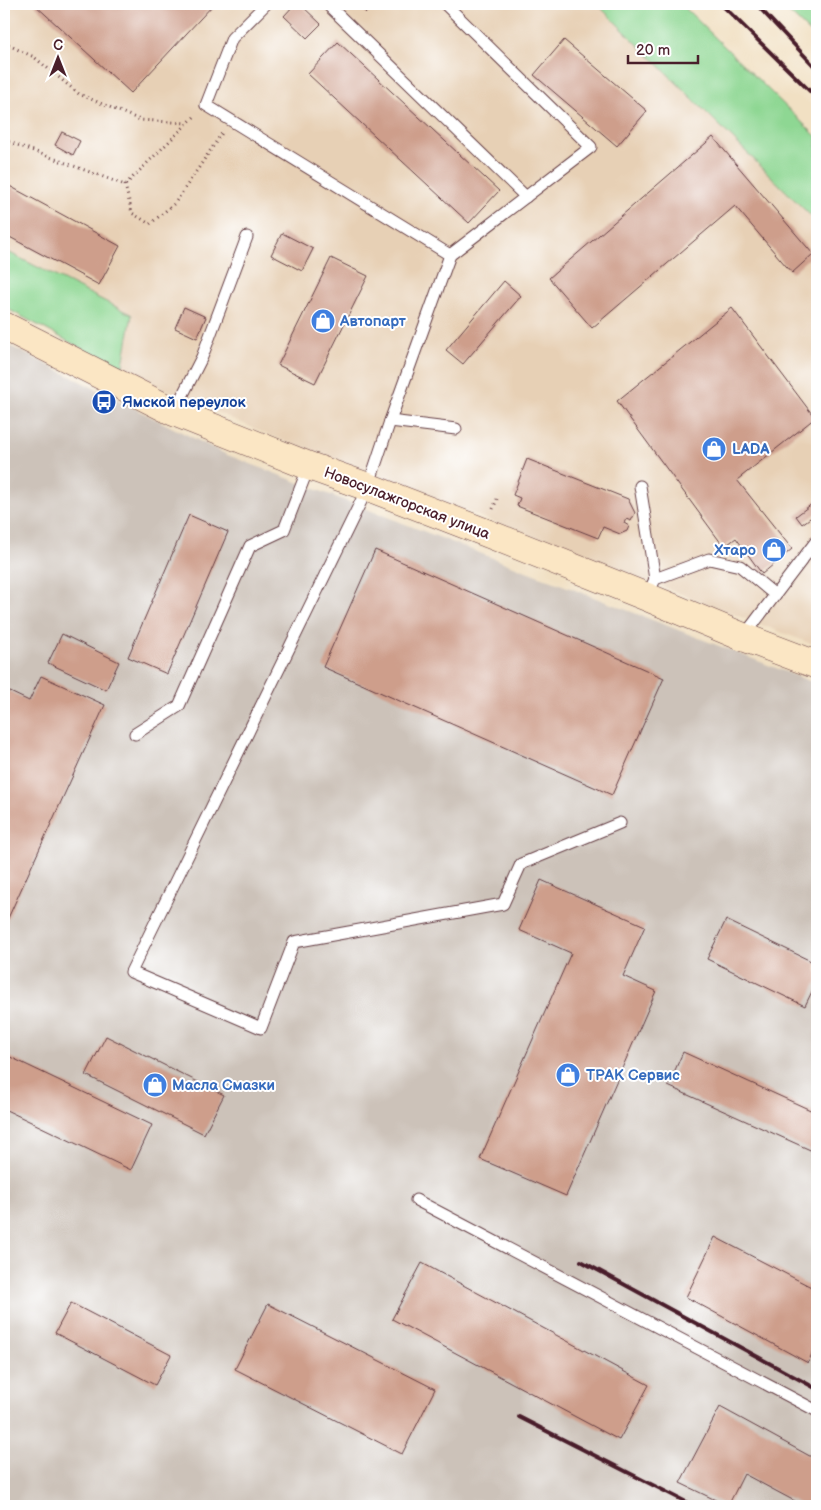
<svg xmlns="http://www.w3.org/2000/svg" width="821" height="1510" viewBox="0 0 821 1510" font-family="'Balsamiq Sans',sans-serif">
<rect width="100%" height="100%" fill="#fff"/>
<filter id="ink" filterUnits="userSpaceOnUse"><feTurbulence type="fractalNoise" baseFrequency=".02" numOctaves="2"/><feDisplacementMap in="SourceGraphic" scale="10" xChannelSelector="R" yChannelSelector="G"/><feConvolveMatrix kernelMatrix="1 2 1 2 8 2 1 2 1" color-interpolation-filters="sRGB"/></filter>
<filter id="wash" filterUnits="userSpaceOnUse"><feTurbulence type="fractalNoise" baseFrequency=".0096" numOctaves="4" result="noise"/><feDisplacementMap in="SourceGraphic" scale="20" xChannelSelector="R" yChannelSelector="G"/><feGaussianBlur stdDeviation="1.12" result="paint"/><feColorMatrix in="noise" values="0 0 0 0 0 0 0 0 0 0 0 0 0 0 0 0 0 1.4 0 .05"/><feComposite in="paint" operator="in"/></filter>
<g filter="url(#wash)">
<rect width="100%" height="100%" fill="#f1e0c3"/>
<path fill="#e7d0b5" d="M4,4H597L817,222V646L269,435L122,370L132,315L4,250Z"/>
<path fill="#ccc2b9" d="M4,343L225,454L817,684V1506H4Z"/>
<g fill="#8ed793" stroke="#6c7b5f">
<path d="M597,4H681L817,137V222Z"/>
<path d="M780,4H817V39Z"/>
<path d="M4,250L132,315L122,370L4,307Z"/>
</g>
<g id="blocks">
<g fill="#ce9e8b">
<path d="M34,4H214L131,93Z"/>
<path d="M295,4H300L321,24L307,38L284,16Z"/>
<path d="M357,4H374L366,13Z"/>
<path d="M564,40L647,111L617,146L534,75Z"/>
<path d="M338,42L499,191L469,223L308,74Z"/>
<path d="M62,132L80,141L73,155L55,145Z"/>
<path d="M713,137L813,254L792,273L735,206L592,328L549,278Z"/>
<path d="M4,183L120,246L99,285L4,234Z"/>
<path d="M282,233L313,249L302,271L271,255Z"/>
<path d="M331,258L368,276L315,383L278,365Z"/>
<path d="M504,281L521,296L463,364L446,350Z"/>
<path d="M184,307L206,317L197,338L175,328Z"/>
<path d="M732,308L815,418L737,480L792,549L762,574L736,538L724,547L617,401Z"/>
<path d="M527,459L628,499L635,513L631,521L626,519L624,523L629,526L627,531L620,534L603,527L598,538L517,506L520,498L513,495Z"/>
<path d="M817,500V513L802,524L796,516Z"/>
<path d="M189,515L228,532L167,674L128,657Z"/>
<path d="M375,550L664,678L612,795L323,667Z"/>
<path d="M62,634L119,662L106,690L48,663Z"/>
<path d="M41,676L105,705L4,927V689L29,701Z"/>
<path d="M541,880L645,926L623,976L656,991L566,1196L480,1159L571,953L519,930Z"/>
<path d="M726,920L817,964V981L805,1006L707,959Z"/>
<path d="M106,1036L224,1095L204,1134L86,1075Z"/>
<path d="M683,1052L817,1113V1153L668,1086Z"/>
<path d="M4,1054L152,1125L131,1170L4,1109Z"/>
<path d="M715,1237L817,1290V1342L808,1363L686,1297Z"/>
<path d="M422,1263L649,1385L619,1440L392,1319Z"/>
<path d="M71,1303L171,1355L155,1385L55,1333Z"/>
<path d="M268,1304L435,1389L402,1454L235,1369Z"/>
<path d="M720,1407L817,1460V1506H804L744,1474L728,1506L680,1483Z"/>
</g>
</g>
</g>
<g filter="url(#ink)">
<use href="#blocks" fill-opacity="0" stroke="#633c42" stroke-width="1"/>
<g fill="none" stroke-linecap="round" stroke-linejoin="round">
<defs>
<g id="lane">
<path d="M266,4L232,38L206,105L450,255"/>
<path d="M327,4L526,197"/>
<path d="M445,4L591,147L450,255L390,421L368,487L131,972L261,1028L294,942L503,904L521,864L620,823"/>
<path d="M174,412L202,357L247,237"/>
<path d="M390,421L456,429"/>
<path d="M640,486L655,579"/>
<path d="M647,597L655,579L709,559L740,566L775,595"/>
<path d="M744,636L817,540"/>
<path d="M135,734L179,706L250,546L284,530L309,466"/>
<path d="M416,1200L817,1411"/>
</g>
<path id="secondary" d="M4,326L174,412L309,466L368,487L484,532L647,597L743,637L817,665"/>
</defs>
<use href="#lane" stroke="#633c42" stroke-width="13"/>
<use href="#secondary" stroke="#633c42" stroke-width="29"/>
<g stroke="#633c42" stroke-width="3" stroke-dasharray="1 4" stroke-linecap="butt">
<path d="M4,43L34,57L79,94L140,120L187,123"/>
<path d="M4,140L125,185L195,116"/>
<path d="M125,185L132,213L150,224L175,203L222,133"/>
<path d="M493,509L497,499"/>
</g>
<use href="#lane" stroke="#fff" stroke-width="11"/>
<use href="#secondary" stroke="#fbe6c4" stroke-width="28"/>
<g stroke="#4a1f2b" stroke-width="4">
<path d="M721,4L817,98"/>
<path d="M756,4L817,69"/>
<path d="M581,1261L817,1389"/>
<path d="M519,1417L694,1506"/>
</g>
</g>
</g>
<defs>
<symbol id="shop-disc" viewBox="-11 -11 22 22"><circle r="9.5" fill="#3f7fe0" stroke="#fff"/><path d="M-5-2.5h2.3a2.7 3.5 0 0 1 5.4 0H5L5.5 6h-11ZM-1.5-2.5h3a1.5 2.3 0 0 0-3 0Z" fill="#fff"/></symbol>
<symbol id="bus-disc" viewBox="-11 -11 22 22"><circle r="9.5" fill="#1a4fb4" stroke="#fff"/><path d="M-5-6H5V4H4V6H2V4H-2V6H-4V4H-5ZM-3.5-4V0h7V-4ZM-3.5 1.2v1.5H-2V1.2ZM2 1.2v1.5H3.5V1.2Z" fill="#fff"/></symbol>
</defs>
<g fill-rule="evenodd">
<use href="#shop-disc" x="309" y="307" width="28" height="28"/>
<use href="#bus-disc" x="90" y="388" width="28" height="28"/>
<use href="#shop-disc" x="700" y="435" width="28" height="28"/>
<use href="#shop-disc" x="760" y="536" width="28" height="28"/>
<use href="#shop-disc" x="554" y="1061" width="28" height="28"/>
<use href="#shop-disc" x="141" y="1071" width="28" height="28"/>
</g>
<g text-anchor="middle" stroke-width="4" stroke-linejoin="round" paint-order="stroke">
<g font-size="15" font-weight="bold" fill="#366cbe" stroke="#fff" text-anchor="start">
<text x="340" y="326">Автопарт</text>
<text x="732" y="454">LADA</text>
<text x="756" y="555" text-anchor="end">Хтаро</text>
<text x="586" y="1080">ТРАК Сервис</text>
<text x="172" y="1090">Масла Смазки</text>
</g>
<g font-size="15" font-weight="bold" fill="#164399" stroke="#fff" text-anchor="start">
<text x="122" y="407">Ямской переулок</text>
</g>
<g font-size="15" fill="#4a1f2b" stroke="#fff">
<text transform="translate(407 503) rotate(21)" y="5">Новосулажгорская улица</text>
</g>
</g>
<rect width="821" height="1510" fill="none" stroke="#fff" stroke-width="20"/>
<g transform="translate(58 58)" stroke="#ffffff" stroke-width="4" paint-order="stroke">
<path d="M0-4L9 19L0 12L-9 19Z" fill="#4a1f2b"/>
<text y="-8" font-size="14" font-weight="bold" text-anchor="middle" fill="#4a1f2b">С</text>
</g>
<path d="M628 55v8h70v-8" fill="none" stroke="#4a1f2b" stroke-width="2.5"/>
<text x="636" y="55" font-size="15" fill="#4a1f2b" stroke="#ffffff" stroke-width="4" paint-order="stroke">20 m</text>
</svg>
